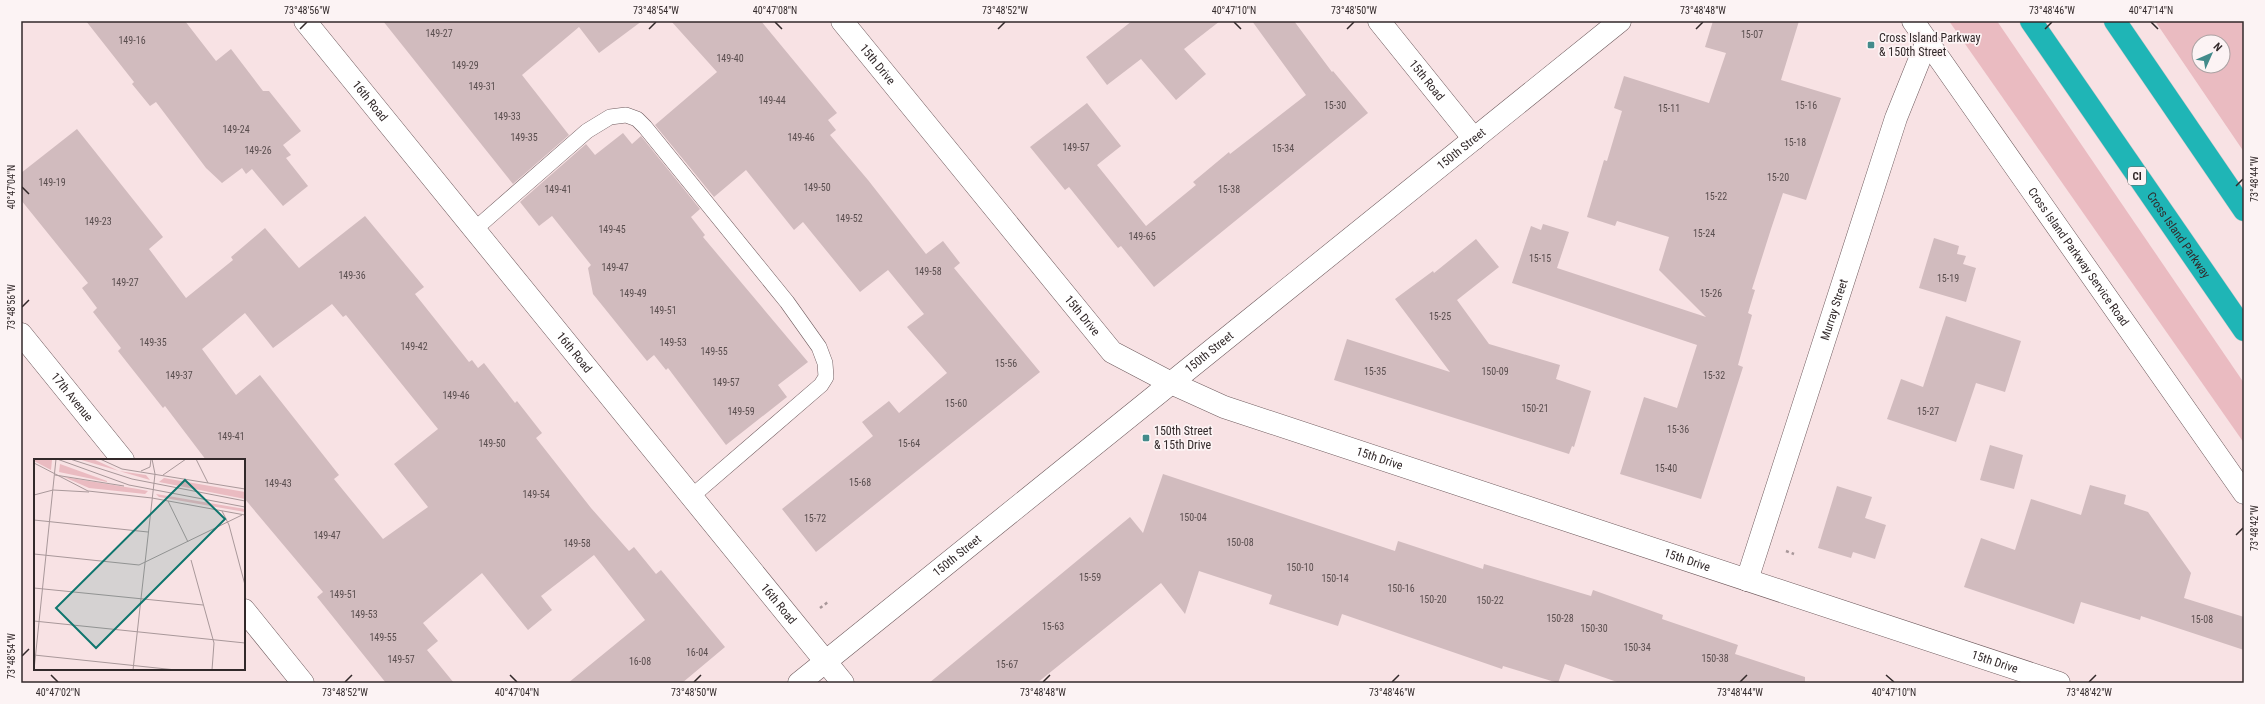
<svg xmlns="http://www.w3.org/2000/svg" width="2265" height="704" viewBox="0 0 2265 704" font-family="'Roboto Condensed',sans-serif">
<rect width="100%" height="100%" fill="#f8e2e4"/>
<g fill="#eabbc1" fill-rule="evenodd">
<path d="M1949,21H1997L2244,383V443Z"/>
<path d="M2155,21H2244V152ZM2199,42H2223V66H2199Z"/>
</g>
<g fill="#d1bbbe" fill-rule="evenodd">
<path d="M86,21H185L216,61L231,49L263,91H269L301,131L283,145L291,155L286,158L308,186L283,206L252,169L246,174L242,168L222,183L206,168L156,102L150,106L132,84L134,82Z"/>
<path d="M383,21H642L599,53L579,27L522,75L569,135L513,184Z"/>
<path d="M671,21H761L837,113L828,120L836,130L830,135L868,180L926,254L943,241L960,263L954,268L1040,372L816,552L782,509L873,436L862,422L889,401L899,413L947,373L907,327L924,314L888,270L860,292L803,222L794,230L746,170L714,197L655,125L717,72Z"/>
<path d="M1132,21H1220L1184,49L1206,74L1176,100L1141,59L1107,85L1086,57Z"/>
<path d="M1252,21H1294L1332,72L1333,71L1368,113L1154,287L1121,246L1118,248L1069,187L1065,190L1030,147L1087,103L1121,146L1097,165L1146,226L1196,185L1193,182L1229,152L1230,154L1306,95Z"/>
<path d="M1713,21H1799L1781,80L1841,98L1806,200L1783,193L1771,229L1752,289L1755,290L1748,313L1752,315L1738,365L1743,367L1701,499L1620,474L1644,397L1677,408L1697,345L1512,283L1531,226L1541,230L1543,224L1569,232L1557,268L1706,317L1659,270L1669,237L1617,221L1615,226L1587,217L1604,160L1607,161L1622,111L1614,108L1624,76L1709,103L1726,53L1705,47Z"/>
<path d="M77,129L163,237L149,249L186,298L233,260L231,257L265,228L299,268L365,216L424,287L415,294L469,362L472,360L478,368L484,363L515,403L517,401L542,433L536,438L591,508L629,551L634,547L656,574L661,570L725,647L682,683H568L645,620L594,555L541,596L552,610L528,630L482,573L423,623L438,641L427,650L454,683H386L317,597L323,592L244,498V460H206L165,406L163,408L118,351L121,348L93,312L97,308L82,288L88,283L21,200V173ZM332,304L343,317L346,315L438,429L394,464L428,507L383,539L334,479L339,475L260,375L236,395L202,349L245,313L273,348Z"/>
<path d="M623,133L632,144L641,136L700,209L691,217L705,235L703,237L808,362L778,385L787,397L726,445L668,368L666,370L654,355L647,361L593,294L588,268L591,265L552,216L539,226L520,202L586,144L595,155Z"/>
<path d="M1934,238L1959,246L1957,254L1966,256L1963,264L1976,268L1966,302L1919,288Z"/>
<path d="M1476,239L1499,267L1457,300L1489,344L1560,365L1556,379L1591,391L1574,447L1572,446L1569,454L1334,380L1347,339L1450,372L1395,299L1433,271L1434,273Z"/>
<path d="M1946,316L2021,341L2005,392L1976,383L1956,442L1887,419L1901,379L1923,387Z"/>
<path d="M1990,445L2023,455L2014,489L1980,480Z"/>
<path d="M1163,474L1395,551L1398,541L1483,569L1484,564L1591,596L1593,590L1663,615L1662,619L1738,645L1735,654L1805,677V683H1620L1565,664L1558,683L1503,666L1502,669L1342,614L1338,626L1269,604L1272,595L1199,571L1185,614L1161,583L1037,683H929L1130,517L1143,533Z"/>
<path d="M2090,485L2126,495L2124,504L2148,512L2191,573L2184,598L2244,617V650L2141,616L2140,620L2081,602L2074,624L1964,587L1981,538L2015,550L2031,499L2081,515Z"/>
<path d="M1837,486L1872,497L1865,518L1886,525L1875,559L1853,552L1851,558L1818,548Z"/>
</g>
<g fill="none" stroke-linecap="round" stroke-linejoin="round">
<defs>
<path id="service" d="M474,230L587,131L610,117L626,115L637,119L645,127L787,302L819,347L825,363L826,377L821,385L691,497"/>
<g id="minor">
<path id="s1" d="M305,21L843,683"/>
<path id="s2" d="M21,334L123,460"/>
<path id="s3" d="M1171,383L1224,407L2059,683"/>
<path id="s4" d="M1747,580L1896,118L1927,41"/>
<path d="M244,610L303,683"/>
</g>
<g id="tertiary">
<path id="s5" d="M842,21L1112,352L1171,383"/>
<path id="s6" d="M1379,21L1474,139"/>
<path id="s7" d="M799,683L1620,21"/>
</g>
<g id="secondary">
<path id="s8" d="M1913,21L2244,493"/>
</g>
<g id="motorway">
<path id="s9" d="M2031,21L2244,330"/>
<path d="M2115,21L2244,210"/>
</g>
</defs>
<use href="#service" stroke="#6e5a5d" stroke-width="16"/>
<use href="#minor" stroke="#6e5a5d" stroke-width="23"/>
<use href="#tertiary" stroke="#6e5a5d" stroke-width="23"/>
<use href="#secondary" stroke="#6e5a5d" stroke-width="23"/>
<use href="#motorway" stroke="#cac7c8" stroke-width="23"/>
<g stroke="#a89799" stroke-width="2.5" stroke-dasharray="3 3" stroke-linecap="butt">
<path d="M1786,551L1794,554"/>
<path d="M820,608L828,602"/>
</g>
<use href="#service" stroke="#fff" stroke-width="15"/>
<use href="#minor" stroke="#fff" stroke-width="22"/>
<use href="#tertiary" stroke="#fff" stroke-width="22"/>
<use href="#secondary" stroke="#fff" stroke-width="22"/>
<use href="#motorway" stroke="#1fb5b6" stroke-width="22"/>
</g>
<path fill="none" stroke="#32292a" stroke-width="1.5" d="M775,22L782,29M1234,22L1241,29M2151,22L2158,29M300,29L307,22M649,29L656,22M998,29L1005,22M1347,29L1354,22M1696,29L1703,22M2045,29L2052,22M2236,186L2243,179M22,187L29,194M22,307L29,300M2236,535L2243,528M22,656L29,649M51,675L58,682M510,675L517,682M1886,675L1894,682M345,682L352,675M694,682L701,675M1043,682L1050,675M1392,682L1399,675M1740,682L1747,675M2089,682L2096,675"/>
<g fill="#438b8b" stroke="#fcf3f4" stroke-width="1.5">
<rect x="1867" y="41" width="8" height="8" rx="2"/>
<rect x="1142" y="434" width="8" height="8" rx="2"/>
</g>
<g text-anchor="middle" stroke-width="3.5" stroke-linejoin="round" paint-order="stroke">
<g font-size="10" fill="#5a4e4f">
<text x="439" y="37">149-27</text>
<text x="1752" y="38">15-07</text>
<text x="132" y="44">149-16</text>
<text x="730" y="62">149-40</text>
<text x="465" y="69">149-29</text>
<text x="482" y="90">149-31</text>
<text x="772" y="104">149-44</text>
<text x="1335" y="109">15-30</text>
<text x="1806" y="109">15-16</text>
<text x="1669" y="112">15-11</text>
<text x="507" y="120">149-33</text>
<text x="236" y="133">149-24</text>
<text x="524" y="141">149-35</text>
<text x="801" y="141">149-46</text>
<text x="1795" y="146">15-18</text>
<text x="1076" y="151">149-57</text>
<text x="1283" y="152">15-34</text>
<text x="258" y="154">149-26</text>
<text x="1778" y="181">15-20</text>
<text x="52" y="186">149-19</text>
<text x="817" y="191">149-50</text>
<text x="558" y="193">149-41</text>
<text x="1229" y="193">15-38</text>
<text x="1716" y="200">15-22</text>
<text x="849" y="222">149-52</text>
<text x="98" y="225">149-23</text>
<text x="612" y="233">149-45</text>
<text x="1704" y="237">15-24</text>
<text x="1142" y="240">149-65</text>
<text x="1540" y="262">15-15</text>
<text x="615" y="271">149-47</text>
<text x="928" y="275">149-58</text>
<text x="352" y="279">149-36</text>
<text x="1948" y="282">15-19</text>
<text x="125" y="286">149-27</text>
<text x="633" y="297">149-49</text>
<text x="1711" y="297">15-26</text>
<text x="663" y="314">149-51</text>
<text x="1440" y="320">15-25</text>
<text x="153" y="346">149-35</text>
<text x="673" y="346">149-53</text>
<text x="414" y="350">149-42</text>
<text x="714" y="355">149-55</text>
<text x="1006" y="367">15-56</text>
<text x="1375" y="375">15-35</text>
<text x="1495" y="375">150-09</text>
<text x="179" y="379">149-37</text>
<text x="1714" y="379">15-32</text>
<text x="726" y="386">149-57</text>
<text x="456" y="399">149-46</text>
<text x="956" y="407">15-60</text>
<text x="1535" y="412">150-21</text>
<text x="741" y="415">149-59</text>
<text x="1928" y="415">15-27</text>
<text x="1678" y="433">15-36</text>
<text x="231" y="440">149-41</text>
<text x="492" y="447">149-50</text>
<text x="909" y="447">15-64</text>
<text x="1666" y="472">15-40</text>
<text x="860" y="486">15-68</text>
<text x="278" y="487">149-43</text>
<text x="536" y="498">149-54</text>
<text x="1193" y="521">150-04</text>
<text x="815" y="522">15-72</text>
<text x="327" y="539">149-47</text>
<text x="1240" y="546">150-08</text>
<text x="577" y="547">149-58</text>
<text x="1300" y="571">150-10</text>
<text x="1090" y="581">15-59</text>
<text x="1335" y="582">150-14</text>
<text x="1401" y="592">150-16</text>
<text x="343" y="598">149-51</text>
<text x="1433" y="603">150-20</text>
<text x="1490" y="604">150-22</text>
<text x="364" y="618">149-53</text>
<text x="1560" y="622">150-28</text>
<text x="2202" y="623">15-08</text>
<text x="1053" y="630">15-63</text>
<text x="1594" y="632">150-30</text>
<text x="383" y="641">149-55</text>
<text x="1637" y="651">150-34</text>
<text x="697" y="656">16-04</text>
<text x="1715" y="662">150-38</text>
<text x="401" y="663">149-57</text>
<text x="640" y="665">16-08</text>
<text x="1007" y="668">15-67</text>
</g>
<rect fill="#fcf3f4" stroke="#6f6667" stroke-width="1" x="2128" y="167" width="18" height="18" rx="3"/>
<g font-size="11" font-weight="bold" fill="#32292a">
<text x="2137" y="180">CI</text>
</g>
<g font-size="12" fill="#32292a" stroke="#fcf3f4" text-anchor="start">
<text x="1879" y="42">Cross Island Parkway<tspan x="1879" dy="14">&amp; 150th Street</tspan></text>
<text x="1154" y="435">150th Street<tspan x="1154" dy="14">&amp; 15th Drive</tspan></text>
</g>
<g font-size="12" fill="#32292a" stroke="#fcf3f4">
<text dy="4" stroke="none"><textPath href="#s5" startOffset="56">15th Drive</textPath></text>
<text dy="4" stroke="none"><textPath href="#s6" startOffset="76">15th Road</textPath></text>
<text dy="4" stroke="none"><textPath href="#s1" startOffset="103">16th Road</textPath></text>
<text dy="4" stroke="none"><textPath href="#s7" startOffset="851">150th Street</textPath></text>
<text dy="4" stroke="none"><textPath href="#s9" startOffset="260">Cross Island Parkway</textPath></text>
<text dy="4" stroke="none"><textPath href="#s8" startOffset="288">Cross Island Parkway Service Road</textPath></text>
<text dy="4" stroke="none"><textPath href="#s4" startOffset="284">Murray Street</textPath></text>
<text dy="4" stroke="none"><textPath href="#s5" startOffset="380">15th Drive</textPath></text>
<text dy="4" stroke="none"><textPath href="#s1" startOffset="427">16th Road</textPath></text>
<text dy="4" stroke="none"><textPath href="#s7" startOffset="527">150th Street</textPath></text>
<text dy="4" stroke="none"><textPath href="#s2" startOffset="81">17th Avenue</textPath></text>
<text dy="4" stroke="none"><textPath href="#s3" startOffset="222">15th Drive</textPath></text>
<text dy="4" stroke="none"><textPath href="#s7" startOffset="203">150th Street</textPath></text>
<text dy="4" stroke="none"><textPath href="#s3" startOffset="546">15th Drive</textPath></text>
<text dy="4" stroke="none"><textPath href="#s1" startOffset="751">16th Road</textPath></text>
<text dy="4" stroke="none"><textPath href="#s3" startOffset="870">15th Drive</textPath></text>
</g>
</g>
<g transform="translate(34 459)">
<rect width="211" height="211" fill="#f8e2e4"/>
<path d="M0,0L18,1L17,11L0,2ZM44,0H59L85,12L112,16L116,21ZM26,5L73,22V23L25,13ZM30,18L104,30L114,32L111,35L55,29ZM130,19L211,33V40L125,23ZM122,35L211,50V53L125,38Z" fill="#eabbc1"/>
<path fill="none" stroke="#a9989a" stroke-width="1" d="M23,0L95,26L211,48M36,0L98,20L211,42M66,0L88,10L211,30M162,0L174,24M0,4L54,32L118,39L211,56M107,12L116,8L117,0M21,16L90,27M129,16L152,0M0,36L19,31L55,33M134,42L154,83M188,52L195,66L211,126M0,61L114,73M0,95L105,106L208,56M157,101L180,184L178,211M0,129L169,146M0,162L211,184M0,196L142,211M0,211L22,0M99,211L121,15L118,0"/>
<path fill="#0f766e" fill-opacity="0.15" stroke="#0f766e" stroke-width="2" d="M151,21L191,60L62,189L22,149Z"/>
<rect width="211" height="211" fill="none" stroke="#32292a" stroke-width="2"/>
</g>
<rect width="2265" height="704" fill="none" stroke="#fcf3f4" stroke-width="44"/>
<g transform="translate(2211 54) rotate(45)"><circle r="19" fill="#fcf3f4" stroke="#aba2a3"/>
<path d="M0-3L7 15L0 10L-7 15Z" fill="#438b8b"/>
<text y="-6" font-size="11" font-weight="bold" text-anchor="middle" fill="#32292a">N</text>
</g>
<rect x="22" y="22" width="2221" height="660" fill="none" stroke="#32292a" stroke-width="1.5"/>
<g font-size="10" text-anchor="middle" fill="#32292a">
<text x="307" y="14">73°48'56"W</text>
<text x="656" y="14">73°48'54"W</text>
<text x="775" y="14">40°47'08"N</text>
<text x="1005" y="14">73°48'52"W</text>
<text x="1234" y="14">40°47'10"N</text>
<text x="1354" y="14">73°48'50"W</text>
<text x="1703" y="14">73°48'48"W</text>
<text x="2052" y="14">73°48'46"W</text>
<text x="2151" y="14">40°47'14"N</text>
<text transform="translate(2254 179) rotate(-90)" y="4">73°48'44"W</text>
<text transform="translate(11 187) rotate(-90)" y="4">40°47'04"N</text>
<text transform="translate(11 307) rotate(-90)" y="4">73°48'56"W</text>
<text transform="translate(2254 528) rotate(-90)" y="4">73°48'42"W</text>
<text transform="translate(11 656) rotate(-90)" y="4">73°48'54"W</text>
<text x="58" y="696">40°47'02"N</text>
<text x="345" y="696">73°48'52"W</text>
<text x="517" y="696">40°47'04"N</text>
<text x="694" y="696">73°48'50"W</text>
<text x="1043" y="696">73°48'48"W</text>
<text x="1392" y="696">73°48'46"W</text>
<text x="1740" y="696">73°48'44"W</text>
<text x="1894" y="696">40°47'10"N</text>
<text x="2089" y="696">73°48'42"W</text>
</g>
</svg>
